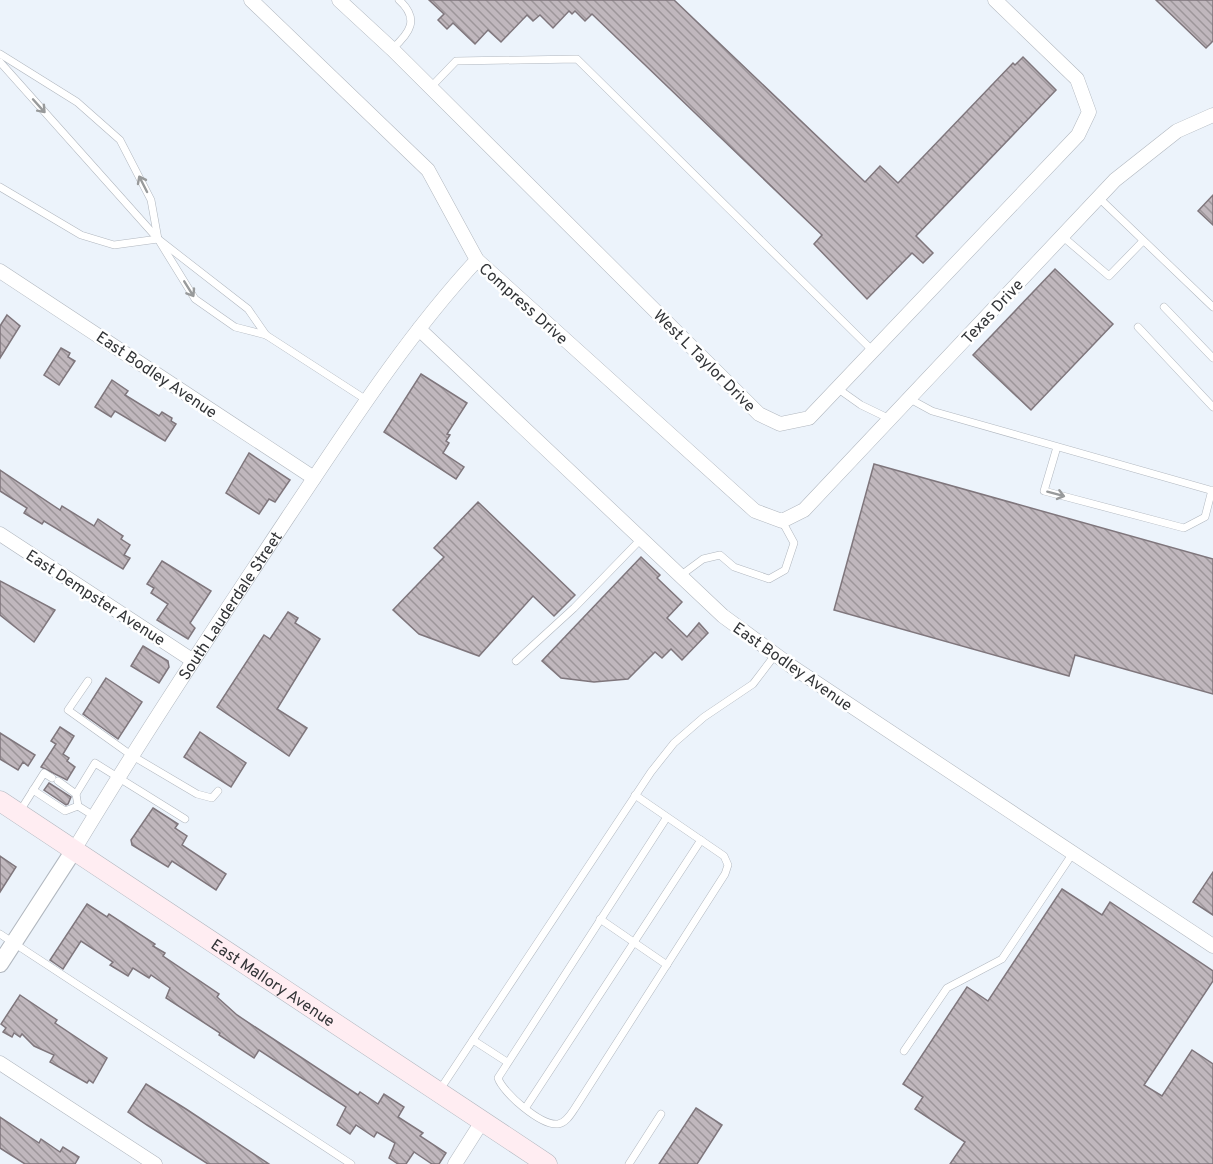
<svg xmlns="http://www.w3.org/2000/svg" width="1213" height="1164" viewBox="0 0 1213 1164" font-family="Overpass,sans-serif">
<defs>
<pattern id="building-back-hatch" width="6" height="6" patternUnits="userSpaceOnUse" patternTransform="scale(1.5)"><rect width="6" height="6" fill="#c0b7bd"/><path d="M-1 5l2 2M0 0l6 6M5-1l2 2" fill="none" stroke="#9d969a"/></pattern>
</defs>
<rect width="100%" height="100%" fill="#ecf3fb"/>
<g fill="url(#building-back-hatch)" stroke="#7f767c" stroke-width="1.5">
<path d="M429,0H674L865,182L880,166L898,183L1013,63L1015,65L1023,57L1056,90L916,236L933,253L923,263L912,253L867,299L814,244L822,235L592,14L585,21L575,11L572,14L569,11L553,28L540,15L533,21L527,15L501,42L488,30L475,44L453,23L447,29L438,20L444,14Z"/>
<path d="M1156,0H1213V41L1206,48Z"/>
<path d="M1213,195V225L1198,211Z"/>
<path d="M1055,269L1113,324L1031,410L973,355Z"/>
<path d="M7,315L20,326L0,358V326Z"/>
<path d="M61,348L70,353L68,357L75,361L59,385L44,375Z"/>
<path d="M421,374L467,403L447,434L450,435L446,441L449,443L443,453L464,467L456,479L384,432Z"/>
<path d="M112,380L128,391L125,395L159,416L162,412L172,418L171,421L176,424L165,441L115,411L111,417L95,407Z"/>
<path d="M249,453L290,480L275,502L269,499L259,514L226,493Z"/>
<path d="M874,464L1213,559V694L1075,655L1069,676L834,610Z"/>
<path d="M0,470L60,510L62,506L94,526L98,519L123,536L121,539L130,545L124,555L130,558L123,569L44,521L42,524L24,513L27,508L0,491Z"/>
<path d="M478,502L575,595L554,616L533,596L479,656L419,634L393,610L444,557L434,548Z"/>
<path d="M641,557L660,575L657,578L682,602L667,618L687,637L699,623L708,633L682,660L671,649L662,658L655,652L628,679L594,682L561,678L542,661Z"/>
<path d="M162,561L211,591L190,623L195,628L188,639L157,620L168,604L151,593L154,588L147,584Z"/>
<path d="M0,581L55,610L34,642L0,615Z"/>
<path d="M288,612L298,618L295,623L320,639L277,709L307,728L289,756L217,707L264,635L270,639Z"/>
<path d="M143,646L168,661L169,667L159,683L131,666Z"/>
<path d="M106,678L142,702L118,739L83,714Z"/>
<path d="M60,727L74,736L63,754L69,758L67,761L75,767L67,780L41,767L56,744L51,741Z"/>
<path d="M200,732L246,763L231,787L184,757Z"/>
<path d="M0,733L35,755L28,766L23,762L18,770L0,759Z"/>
<path d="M49,783L71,797L68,804L66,805L44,790Z"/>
<path d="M153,808L178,824L175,828L187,836L182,845L226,874L216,890L172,861L168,867L132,845L131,840Z"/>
<path d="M0,856L16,867L0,892Z"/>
<path d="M1213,872V915L1193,902Z"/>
<path d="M1062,889L1102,915L1110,902L1213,971V981L1144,1085L1162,1096L1192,1050L1213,1064V1164H950L965,1142L915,1109L923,1097L903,1084L967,987L988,1001Z"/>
<path d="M87,904L107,917L109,914L155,944L153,946L165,953L163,956L219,994L217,997L237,1015L358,1095L360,1092L378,1104L384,1094L404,1107L398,1117L423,1133L420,1136L446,1153L439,1164H432L414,1152L406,1164H398L389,1158L395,1143L377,1132L374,1137L356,1125L350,1134L337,1125L346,1107L259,1050L254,1058L219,1035L220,1033L166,998L170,988L151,975L149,978L133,968L128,976L110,965L113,962L81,941L63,969L50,960Z"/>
<path d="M20,995L57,1020L55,1023L107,1058L93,1083L89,1080L87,1083L50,1062L54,1055L34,1046L22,1034L20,1037L14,1033L12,1037L3,1032L6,1028L1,1024Z"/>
<path d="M146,1084L186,1109L269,1164H208L147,1125L128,1112Z"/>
<path d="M696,1108L722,1125L697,1164H659Z"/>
<path d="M0,1117L39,1143L41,1139L60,1152L63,1147L79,1157L75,1164H25L0,1148Z"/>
</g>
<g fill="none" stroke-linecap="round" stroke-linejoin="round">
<defs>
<g id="service">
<path d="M392,49C410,33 420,19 399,0"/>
<path d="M0,54L77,102L120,140L151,200L158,239L195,299L235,327L266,335L368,401"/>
<path d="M0,62L158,239L248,309L266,335"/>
<path d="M431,87L456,61L577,59L873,351"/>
<path d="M0,187L81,235L114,245L158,239"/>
<path d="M1098,197L1213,307"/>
<path d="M1062,236L1109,276L1143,241"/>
<path d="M1164,307L1213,358"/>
<path d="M1138,327L1213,407"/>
<path d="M837,388L861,405L890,419"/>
<path d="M910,399L932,411L1213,491"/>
<path d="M1057,447L1044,491L1184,528L1205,517L1212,490"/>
<path d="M680,576L703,559L720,555L734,567L769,579L785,570L794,543L782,521"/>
<path d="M516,661L574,608L641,539"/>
<path d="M88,681L68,710L131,755L197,794L212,798L218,791"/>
<path d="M58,781L76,794L78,806L94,816"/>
<path d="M33,790L65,811L78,806"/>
<path d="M76,794L95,763L185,819"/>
<path d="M635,795L724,856L728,865L725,874L575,1108C571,1114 566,1123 558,1124C541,1126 503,1093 498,1078L667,817"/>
<path d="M20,811L44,773L52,778"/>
<path d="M600,919L667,965"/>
<path d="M0,934L351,1164"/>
<path d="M473,1040L507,1062"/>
<path d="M904,1051L947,988L1002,959L1073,853"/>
<path d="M439,1091L651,772L674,743L704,717L753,684L775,655"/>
<path d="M526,1107L701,840"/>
<path d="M629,1164L661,1114"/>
</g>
<g id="minor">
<path d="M251,0L428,170L477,260L755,511L782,521L804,510L1115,180L1177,131L1213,115"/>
<path d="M339,0L392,49L759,414L780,424L809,418L1078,135L1089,112L1077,79L995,0"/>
<path d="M0,271L314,478"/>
<path d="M419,329L723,616L791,666L1213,946"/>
<path d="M0,534L192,660"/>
<path id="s1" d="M74,850C142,737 215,627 288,517C347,429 405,338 477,260"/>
<path d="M0,1063L155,1164"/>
<path d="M455,1164L483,1120"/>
</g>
<path id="tertiary" d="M0,964L74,850"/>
<g id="secondary">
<path id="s2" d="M0,801L547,1164"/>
</g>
</defs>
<use href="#service" stroke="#b1b7bf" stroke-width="8"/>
<use href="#minor" stroke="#b1b7bf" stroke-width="15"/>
<use href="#tertiary" stroke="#b1b7bf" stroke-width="18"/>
<use href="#secondary" stroke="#b1b7bf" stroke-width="21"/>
<use href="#service" stroke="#fff" stroke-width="7"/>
<use href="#minor" stroke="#fff" stroke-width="14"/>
<use href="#tertiary" stroke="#fff" stroke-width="16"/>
<use href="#secondary" stroke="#ffedf2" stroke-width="20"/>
</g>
<defs><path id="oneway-shaft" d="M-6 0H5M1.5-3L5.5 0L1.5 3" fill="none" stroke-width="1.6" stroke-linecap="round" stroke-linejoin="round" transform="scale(1.5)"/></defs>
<g stroke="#989a9b">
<use href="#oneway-shaft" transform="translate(39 106) rotate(48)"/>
<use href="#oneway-shaft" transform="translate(143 184) rotate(-117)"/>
<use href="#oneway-shaft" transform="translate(189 289) rotate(58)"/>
<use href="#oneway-shaft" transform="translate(1056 494) rotate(15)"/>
</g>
<g text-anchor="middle" stroke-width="5" stroke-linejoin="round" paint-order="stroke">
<g font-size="16" fill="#323437" stroke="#fff">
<text transform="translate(524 303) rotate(42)" y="6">Compress Drive</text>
<text transform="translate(992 311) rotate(-47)" y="6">Texas Drive</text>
<text transform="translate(705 360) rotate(45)" y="6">West L Taylor Drive</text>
<text transform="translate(157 374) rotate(34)" y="6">East Bodley Avenue</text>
<text transform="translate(96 597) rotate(33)" y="6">East Dempster Avenue</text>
<text dy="6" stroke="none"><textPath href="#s1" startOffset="290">South Lauderdale Street</textPath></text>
<text transform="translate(793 666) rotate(35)" y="6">East Bodley Avenue</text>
<text dy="6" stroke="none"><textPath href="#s2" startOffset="328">East Mallory Avenue</textPath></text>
</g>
</g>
</svg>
